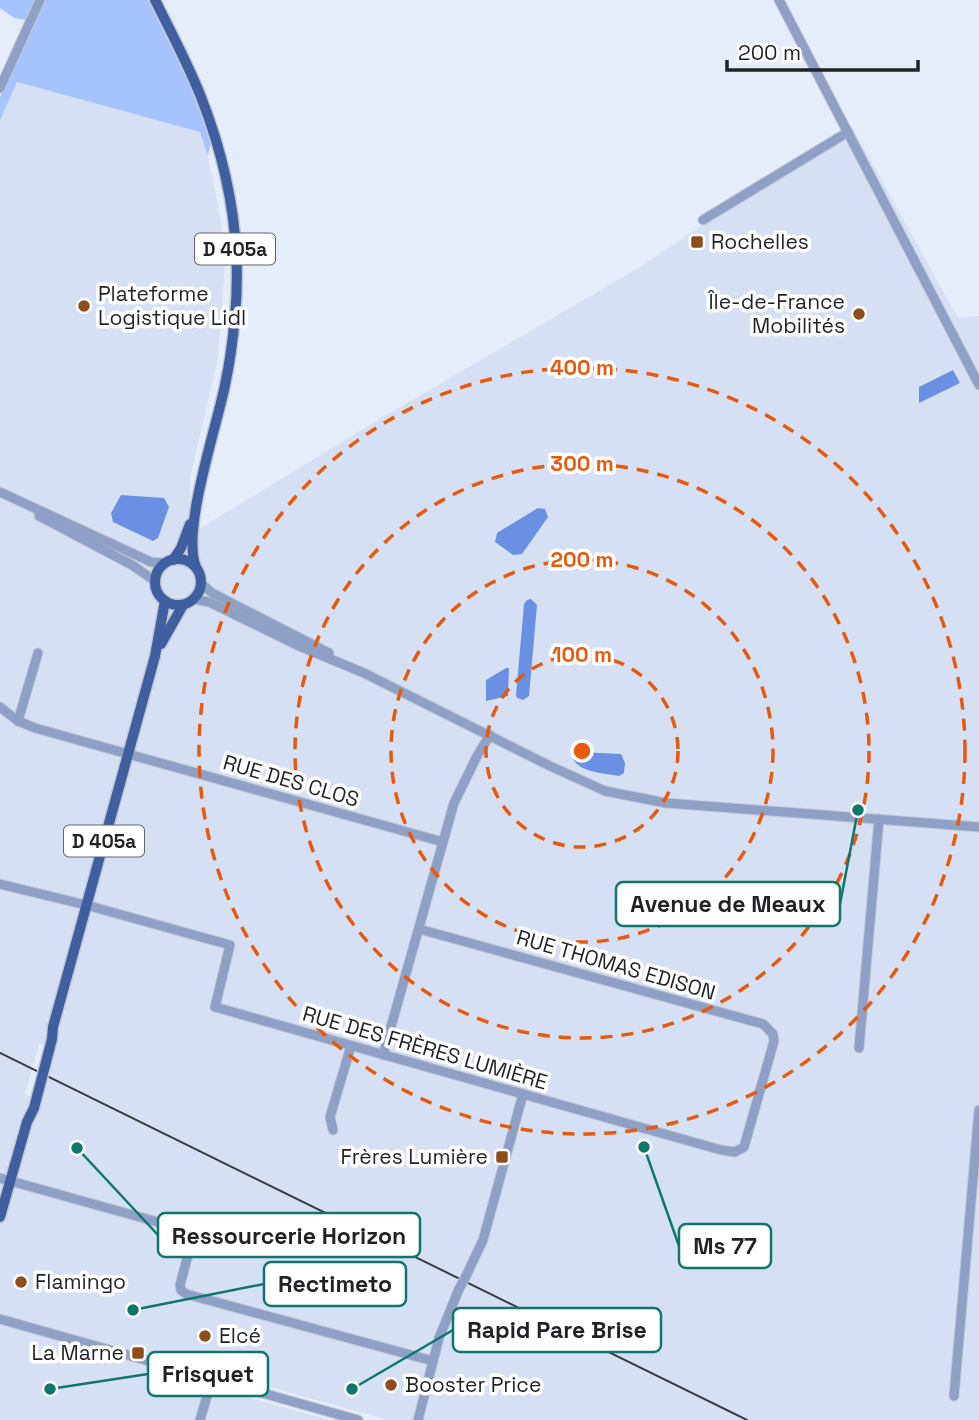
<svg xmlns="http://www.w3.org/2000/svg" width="979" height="1420" viewBox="0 0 979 1420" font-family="'Space Grotesk',sans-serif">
<rect width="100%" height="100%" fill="#e6edfa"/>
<path fill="#d6e0f4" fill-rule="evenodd" d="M17,82L200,132L209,161L221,222L225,264L218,359L190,478V513L185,525L199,529L368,426L640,267L851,125L958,318L979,316V1420H389L219,1373L215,1388L329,1420H0V120ZM39,1044L53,1050L39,1101L25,1094Z"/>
<g fill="#a6c3fd">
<path d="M0,0H36L27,20L14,18L0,8Z"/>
<path d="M44,0H148L197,99L211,140L208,156L200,132L17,82L0,120V97Z"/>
</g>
<g fill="#6990e2">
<path d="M953,370L960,383L919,403V387Z"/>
<path d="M121,495L164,498L169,507L158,538L153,541L113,522L111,513Z"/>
<path d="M538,508L545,509L548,517L522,554L513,555L495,542L497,533Z"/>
<path d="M531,599L537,605L529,696L523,700L517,698L516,695L524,604L527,600Z"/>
<path d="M506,668H509L508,696L486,701V680Z"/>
<path d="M580,752L621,754L625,763L624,773L619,776C604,773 581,773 573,759L574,755Z"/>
</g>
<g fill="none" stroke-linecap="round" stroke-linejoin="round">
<defs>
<g id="minor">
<path d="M779,0L979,385"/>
<path d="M0,88L40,0"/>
<path d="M703,220L848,132"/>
<path d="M0,492L151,562L165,563"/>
<path d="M39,516L132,565L155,581"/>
<path d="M202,584L212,593L329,653"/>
<path d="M194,599L209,602L299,646L364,673L550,766L605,791L666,803L979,827"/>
<path d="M0,707L18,721L35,728L443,842"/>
<path d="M18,721L38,653"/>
<path d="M0,884L86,905L230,945L215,1007L721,1150L735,1152L744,1147L774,1041L773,1034L763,1024L419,929"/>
<path d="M859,1048L879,819"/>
<path d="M383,1055L454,803L477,756L490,735"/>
<path d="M333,1130L330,1117L351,1046"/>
<path d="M0,1178L190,1231L193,1236L180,1285L181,1290L186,1294L433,1361"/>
<path d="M466,1276L483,1240L523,1094"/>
<path d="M0,1319L358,1420"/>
<path d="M954,1396L979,1110"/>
<path d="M200,1420L212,1379"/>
<path d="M418,1420L439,1338L459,1289"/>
</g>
<g id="major">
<path d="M155,0C171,32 188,64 201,97C228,166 242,242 235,316C233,339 230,362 225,385C217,426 181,531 196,567"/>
<circle cx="178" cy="582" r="23"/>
<path d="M173,560L181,548L190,524"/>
<path d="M161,644L183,605"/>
<path d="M52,1039L53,1027L155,656L165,601"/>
<path d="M0,1217L27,1122L34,1108"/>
</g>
</defs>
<use href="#minor" stroke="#c2c8d4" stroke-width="11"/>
<use href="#major" stroke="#c2c8d4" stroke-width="13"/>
<use href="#minor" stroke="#8ea0c5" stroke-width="9"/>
<use href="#major" stroke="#405fa0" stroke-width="10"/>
<path stroke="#393d43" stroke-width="2" d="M0,1053L747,1420"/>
<defs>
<path id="minor-bridge" d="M459,1289L466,1276"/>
<path id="major-bridge" d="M34,1108L52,1039"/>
</defs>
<use href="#minor-bridge" stroke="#c2c8d4" stroke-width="11" stroke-linecap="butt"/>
<use href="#major-bridge" stroke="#c2c8d4" stroke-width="13" stroke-linecap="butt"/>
<use href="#minor-bridge" stroke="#8ea0c5" stroke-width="9"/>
<use href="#major-bridge" stroke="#405fa0" stroke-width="10"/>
</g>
<g fill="none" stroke="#e8590c" stroke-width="3.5" stroke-dasharray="12 9">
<circle cx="582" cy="751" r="96"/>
<circle cx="582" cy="751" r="191"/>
<circle cx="582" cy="751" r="287"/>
<circle cx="582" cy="751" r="383"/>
</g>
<g fill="#8f4d1b" stroke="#fff" stroke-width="2.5">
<rect x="690" y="235" width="14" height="14" rx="3.5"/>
<circle cx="84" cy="306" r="7"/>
<circle cx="859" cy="314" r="7"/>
<rect x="495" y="1150" width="14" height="14" rx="3.5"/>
<circle cx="21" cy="1282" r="7"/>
<circle cx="205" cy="1336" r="7"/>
<rect x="131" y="1346" width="14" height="14" rx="3.5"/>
<circle cx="391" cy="1385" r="7"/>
</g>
<g text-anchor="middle" stroke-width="7" stroke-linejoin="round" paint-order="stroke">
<g fill="#fff" stroke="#626468" stroke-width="2">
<rect x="195" y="233.5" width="80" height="31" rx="5"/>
<rect x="64" y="825.5" width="80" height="31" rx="5"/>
</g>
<g font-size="19" font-weight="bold" fill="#1f2227">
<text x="235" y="256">D 405a</text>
<text x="104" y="848">D 405a</text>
</g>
<g font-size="21" fill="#1f2227" stroke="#fff" text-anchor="start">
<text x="711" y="249">Rochelles</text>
<text x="98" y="301">Plateforme<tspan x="98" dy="24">Logistique Lidl</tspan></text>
<text x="845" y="309" text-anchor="end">Île-de-France<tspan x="845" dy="24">Mobilités</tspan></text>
<text x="488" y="1164" text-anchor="end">Frères Lumière</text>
<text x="35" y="1289">Flamingo</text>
<text x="219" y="1343">Elcé</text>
<text x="124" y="1360" text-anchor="end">La Marne</text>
<text x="405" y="1392">Booster Price</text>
</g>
<g font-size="21" fill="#1f2227" stroke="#fff">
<text transform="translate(291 781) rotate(16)" y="7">RUE DES CLOS</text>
<text transform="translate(616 965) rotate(16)" y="7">RUE THOMAS EDISON</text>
<text transform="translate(425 1048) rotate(16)" y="7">RUE DES FRÈRES LUMIÈRE</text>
</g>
</g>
<circle cx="582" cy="751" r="10" fill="#e8590c" stroke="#fff" stroke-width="3.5"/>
<g font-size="21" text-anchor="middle" font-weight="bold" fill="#e8590c" stroke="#fff" stroke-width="7" stroke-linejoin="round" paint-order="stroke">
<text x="582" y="375">400 m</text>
<text x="582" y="471">300 m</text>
<text x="582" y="567">200 m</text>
<text x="582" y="662">100 m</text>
</g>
<path fill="none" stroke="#0f766e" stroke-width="2.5" d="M858 810L840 904M77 1148L158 1235M644 1147L679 1246M133 1310L264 1284M352 1389L453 1330M50 1389L148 1374"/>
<g fill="#0f766e" stroke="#fff" stroke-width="2.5">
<circle cx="858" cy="810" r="7"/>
<circle cx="77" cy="1148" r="7"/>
<circle cx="644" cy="1147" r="7"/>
<circle cx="133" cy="1310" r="7"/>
<circle cx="352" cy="1389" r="7"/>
<circle cx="50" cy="1389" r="7"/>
</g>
<g fill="#fff" stroke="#0f766e" stroke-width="2.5">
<rect x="616" y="882" width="224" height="44" rx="7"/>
<rect x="158" y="1213" width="262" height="44" rx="7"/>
<rect x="679" y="1224" width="92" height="44" rx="7"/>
<rect x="264" y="1262" width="142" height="44" rx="7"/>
<rect x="453" y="1308" width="208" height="44" rx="7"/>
<rect x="148" y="1352" width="120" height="44" rx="7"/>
</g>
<g font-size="23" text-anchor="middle" font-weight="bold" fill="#1f2227">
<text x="728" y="912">Avenue de Meaux</text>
<text x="289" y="1244">Ressourcerie Horizon</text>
<text x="725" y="1254">Ms 77</text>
<text x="335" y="1292">Rectimeto</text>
<text x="557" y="1338">Rapid Pare Brise</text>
<text x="208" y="1382">Frisquet</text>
</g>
<path d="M727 60v10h191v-10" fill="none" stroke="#1f2227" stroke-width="3.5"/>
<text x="738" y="60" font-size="21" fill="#1f2227" stroke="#ffffff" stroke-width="5" paint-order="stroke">200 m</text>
</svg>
